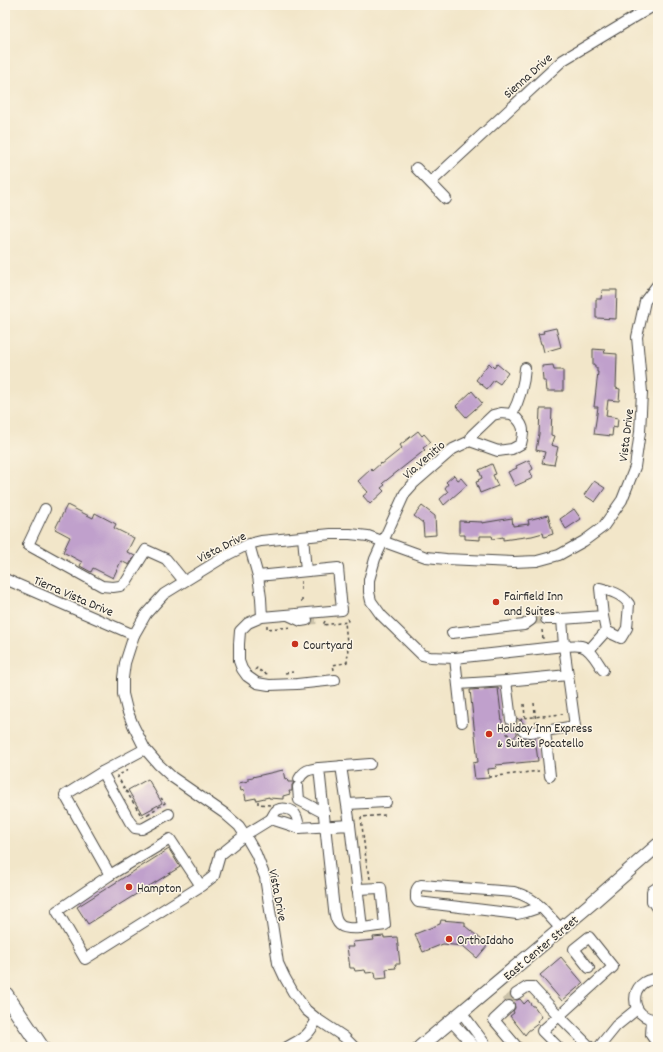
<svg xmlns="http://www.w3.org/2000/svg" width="663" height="1052" viewBox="0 0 663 1052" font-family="Dekko,sans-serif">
<rect width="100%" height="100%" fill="#fcf5e5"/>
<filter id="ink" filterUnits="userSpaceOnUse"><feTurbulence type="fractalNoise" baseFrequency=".025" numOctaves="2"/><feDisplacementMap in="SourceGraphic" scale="8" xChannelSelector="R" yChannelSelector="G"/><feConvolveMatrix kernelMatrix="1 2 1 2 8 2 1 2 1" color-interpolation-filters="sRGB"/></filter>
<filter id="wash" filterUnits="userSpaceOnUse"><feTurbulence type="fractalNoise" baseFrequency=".012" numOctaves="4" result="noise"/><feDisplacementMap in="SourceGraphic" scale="16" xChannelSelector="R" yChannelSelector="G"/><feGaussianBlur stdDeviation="0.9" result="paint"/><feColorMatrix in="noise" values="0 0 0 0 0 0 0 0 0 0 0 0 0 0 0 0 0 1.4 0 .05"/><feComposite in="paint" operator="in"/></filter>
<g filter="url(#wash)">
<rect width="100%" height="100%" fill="#f2e6c9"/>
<g id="blocks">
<g fill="#c0a0cc">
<path d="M602,290H617L616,319L596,318V299H601Z"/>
<path d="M556,328L561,347L544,352L542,344H541L538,334L544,333L543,331Z"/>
<path d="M593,349L605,350L604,353L617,354L616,388L620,389L619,401L608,400L606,416L618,418L617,428L613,427L612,436L594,434L598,407H594L598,372H597V368H595V365H593Z"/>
<path d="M489,363L494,368L497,364L508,373L500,384L494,380L487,389L476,380Z"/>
<path d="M553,365L554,370H563V391H547L546,381H543L542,366Z"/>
<path d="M472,391L482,403L466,417L456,406Z"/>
<path d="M540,409H552L551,435L554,436L551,445L558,447L554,465L542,463L545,452L536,450L539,434Z"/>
<path d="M418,431L422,436L424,434L431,442L423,448L425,450L383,483L385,485L381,488L384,491L370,504L363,496L368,492L358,481L371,469L372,471L381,463L382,464L402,448L400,445Z"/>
<path d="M529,460L533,469L530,471L533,478L515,486L508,472L517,468L516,466Z"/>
<path d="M492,464L496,474L493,475L498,486L480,493L476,482L479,481L478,480L482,478L479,470Z"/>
<path d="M454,475L458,480L461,478L467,485L444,505L440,499L448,492L445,488L448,484L446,482Z"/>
<path d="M594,481L605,488L595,502L584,495Z"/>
<path d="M67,505L93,518L95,513L116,524L114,528L134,538L127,552L135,556L129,565L121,561L113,578L93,568L91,572L80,566L82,562L63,552L70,537L55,529Z"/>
<path d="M422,506L435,516L436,535L424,536L423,523L414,516Z"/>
<path d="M574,509L581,519L566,529L560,519Z"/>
<path d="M548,515L553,534L544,537L543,533L532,536L503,540V537L493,539L492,536H480V540L465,539V535H459V521L482,522V523L512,518L513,526L529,524L528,520Z"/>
<path d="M498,688L503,730L507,725L511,726L515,725L517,722V718L525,724L518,727L517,730V734L513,739L524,738H535L538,761L496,765L497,768L488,769L489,778L475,779L473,763L478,762L470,690Z"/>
<path d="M283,770L285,780L287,779L288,782H294L292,785V791H289L290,794L283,796V799L269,798V797L256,800V798L246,800L244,790L241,791L239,783L248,781V778Z"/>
<path d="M148,779L162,803L142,814L128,790Z"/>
<path d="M169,849L180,867L88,924L77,907Z"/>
<path d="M441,920L465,922V926L488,945L477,958L463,946L443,944L423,952L415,934L440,924Z"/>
<path d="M384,936V938L397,937L400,964H395L396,968L386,969L387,978L376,979L375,972L366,973L365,970L355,971L354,968H350L347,947H354L353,942L374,940L373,937Z"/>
<path d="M561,957L583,983L562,1001L540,975Z"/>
<path d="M510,995L513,1000H517L520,999L524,1004L528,1000L532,1006H534L542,1017L537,1021L539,1023L528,1031L525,1035L510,1016L514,1013L513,1011L515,1008L514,1002L511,1000L505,1001L504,1000Z"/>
</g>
</g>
</g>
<g filter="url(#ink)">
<use href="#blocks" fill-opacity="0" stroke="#494743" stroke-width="1"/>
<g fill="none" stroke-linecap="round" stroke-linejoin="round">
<g stroke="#cac1a9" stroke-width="10" stroke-dasharray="10 5" stroke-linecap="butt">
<path d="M307,620L316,619"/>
<path d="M531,620L546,619"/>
<path d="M511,720L523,731"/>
<path d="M506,1003L516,994"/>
</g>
<defs>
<g id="minor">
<path d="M416,168L446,199"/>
<path d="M431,182L563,60L655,5"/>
<path d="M525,368C524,385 520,399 512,414C524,424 525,430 521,444L512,449L498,451L470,441L453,449L414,483L405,493L375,559L369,580V592L371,601L381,615L422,655L430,657L455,658L564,646C569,646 575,645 581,646C591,648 597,662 603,670"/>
<path d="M470,441L472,435L493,415L501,413L512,414"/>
<path d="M45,509L28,545L102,586L113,587L120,586L126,582L146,550L166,559L184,581"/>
<path d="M303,537L306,571"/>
<path d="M249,544L258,576"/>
<path d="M5,579L134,635"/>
<path d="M288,615L301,621L307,620"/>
<path d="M262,617L261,598L258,576L338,568L342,610L262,617L248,623L240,631L239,644V661L242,669L247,676L257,683L269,685L297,684L335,680"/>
<path d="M546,619H562"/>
<path d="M452,633L524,625L531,620"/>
<path d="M589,650L606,631"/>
<path d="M455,658L462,722"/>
<path d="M506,681L511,720"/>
<path d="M458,684L506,681L568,675L564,646L562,619L603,616L600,588C611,591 622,594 629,604L627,628L621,638L606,631L603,616"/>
<path d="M523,731L530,732L545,731"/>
<path d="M341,766L350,825"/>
<path d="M102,772L130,822L135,828L142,829L169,814"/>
<path d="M550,776L545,731L575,726L568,675"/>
<path d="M299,779C305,769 309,770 319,768"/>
<path d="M298,787L299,800L324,813"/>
<path d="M347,804L386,802"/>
<path d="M271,819C273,816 274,812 277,810C283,807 292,809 295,814C298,818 298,823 299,828"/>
<path d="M110,875L65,795L102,772L145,749"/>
<path d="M421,885L514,892C525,895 533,899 541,907L526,912L517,914L418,902L416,899C416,893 415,888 421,885Z"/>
<path d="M201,886L170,839L110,875L57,911L85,959L201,886L214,876L220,855L245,835L271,819L299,828L350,825L362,928"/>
<path d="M658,887L652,891V901L658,910"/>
<path d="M357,889L381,888L385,925C375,926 348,932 340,925C335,921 335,915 334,910L319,768L370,764"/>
<path d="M541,907L561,929"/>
<path d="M589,968L574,949L589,937L613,967L559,1016L590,1047"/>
<path d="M658,979C627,978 628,1021 658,1019"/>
<path d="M532,987L559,1016L542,1031L558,1047"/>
<path d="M516,994L527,987H532"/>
<path d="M509,1006L494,1020L517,1047"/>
<path d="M462,1013L485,1044V1047"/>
<path d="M652,1019L651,1035L658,1045"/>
<path d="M451,1021L475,1047"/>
<path d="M287,1047C303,1038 308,1037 317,1019"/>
<path d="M354,1047L344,1037L317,1019L306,1010L293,992L285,978L278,963L265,877L256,854L245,835L239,826L224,813L172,777L158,764L145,749L133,725L127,710L123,694V678L125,663L134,635L146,614L164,594L229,554L249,544L261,541L331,534H350L368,536L426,557L446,559L513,562L537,561L559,555L584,541L603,527L622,500L635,467L640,432L642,392L637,337L645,301L658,284"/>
<path d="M460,1047L469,1040"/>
<path d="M599,1047L616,1026L637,1009"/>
</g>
<path id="major" d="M420,1047L593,902L658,845"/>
<path id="highway" d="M5,994L41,1047"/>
</defs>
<use href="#minor" stroke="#494743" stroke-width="12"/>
<use href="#major" stroke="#494743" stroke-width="15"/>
<use href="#highway" stroke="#494743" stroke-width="17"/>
<g stroke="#494743" stroke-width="1.5" stroke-dasharray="3 3" stroke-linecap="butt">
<path d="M301,581V590"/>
<path d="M302,599V605"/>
<path d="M325,621L323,625L348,622L347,616"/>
<path d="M267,625V629L292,627"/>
<path d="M542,630L543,639"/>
<path d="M255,670L257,668L263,673L268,674V676"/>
<path d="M334,670L333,665L345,663L347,662L348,653L345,622"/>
<path d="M285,673L293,672"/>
<path d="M534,703L536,723"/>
<path d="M524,704L525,718"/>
<path d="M520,721L523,718L563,714"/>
<path d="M505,728V732L512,738H517"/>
<path d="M128,770L117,776L142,817L148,814"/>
<path d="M489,777L539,771"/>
<path d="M258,801V804L270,805"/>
<path d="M148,814L165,803L161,798"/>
<path d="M370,879L369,871L367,868L361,817L385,815"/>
</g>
<use href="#minor" stroke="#fff" stroke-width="10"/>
<use href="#major" stroke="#fff" stroke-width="13"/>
<use href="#highway" stroke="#fff" stroke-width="15"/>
</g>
</g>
<g fill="#c8321e" stroke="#fcf5e5" stroke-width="1.5">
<circle cx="496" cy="602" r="4"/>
<circle cx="295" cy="644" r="4"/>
<circle cx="489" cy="734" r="4"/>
<circle cx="129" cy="887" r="4"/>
<circle cx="449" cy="939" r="4"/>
</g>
<g text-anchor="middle" stroke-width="3" stroke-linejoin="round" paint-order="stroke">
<g font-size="13" fill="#2b2b2b" stroke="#fcf5e5">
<text transform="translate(527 75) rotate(-42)" y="5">Sienna Drive</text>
<text transform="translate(625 435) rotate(-83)" y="5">Vista Drive</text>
<text transform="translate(423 459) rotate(-41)" y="5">Via Venitio</text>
<text transform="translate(221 546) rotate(-27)" y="5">Vista Drive</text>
<text transform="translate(74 595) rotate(23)" y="5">Tierra Vista Drive</text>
<text transform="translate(279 895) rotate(79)" y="5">Vista Drive</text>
<text transform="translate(540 947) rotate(-40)" y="5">East Center Street</text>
</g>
<g font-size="13" fill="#2b2b2b" stroke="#fcf5e5" text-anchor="start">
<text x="504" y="600">Fairfield Inn<tspan x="504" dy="15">and Suites</tspan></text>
<text x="303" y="649">Courtyard</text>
<text x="497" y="732">Holiday Inn Express<tspan x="497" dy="15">&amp; Suites Pocatello</tspan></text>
<text x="137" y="892">Hampton</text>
<text x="457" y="944">OrthoIdaho</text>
</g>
</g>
<rect width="663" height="1052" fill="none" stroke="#fcf5e5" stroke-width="20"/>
</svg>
